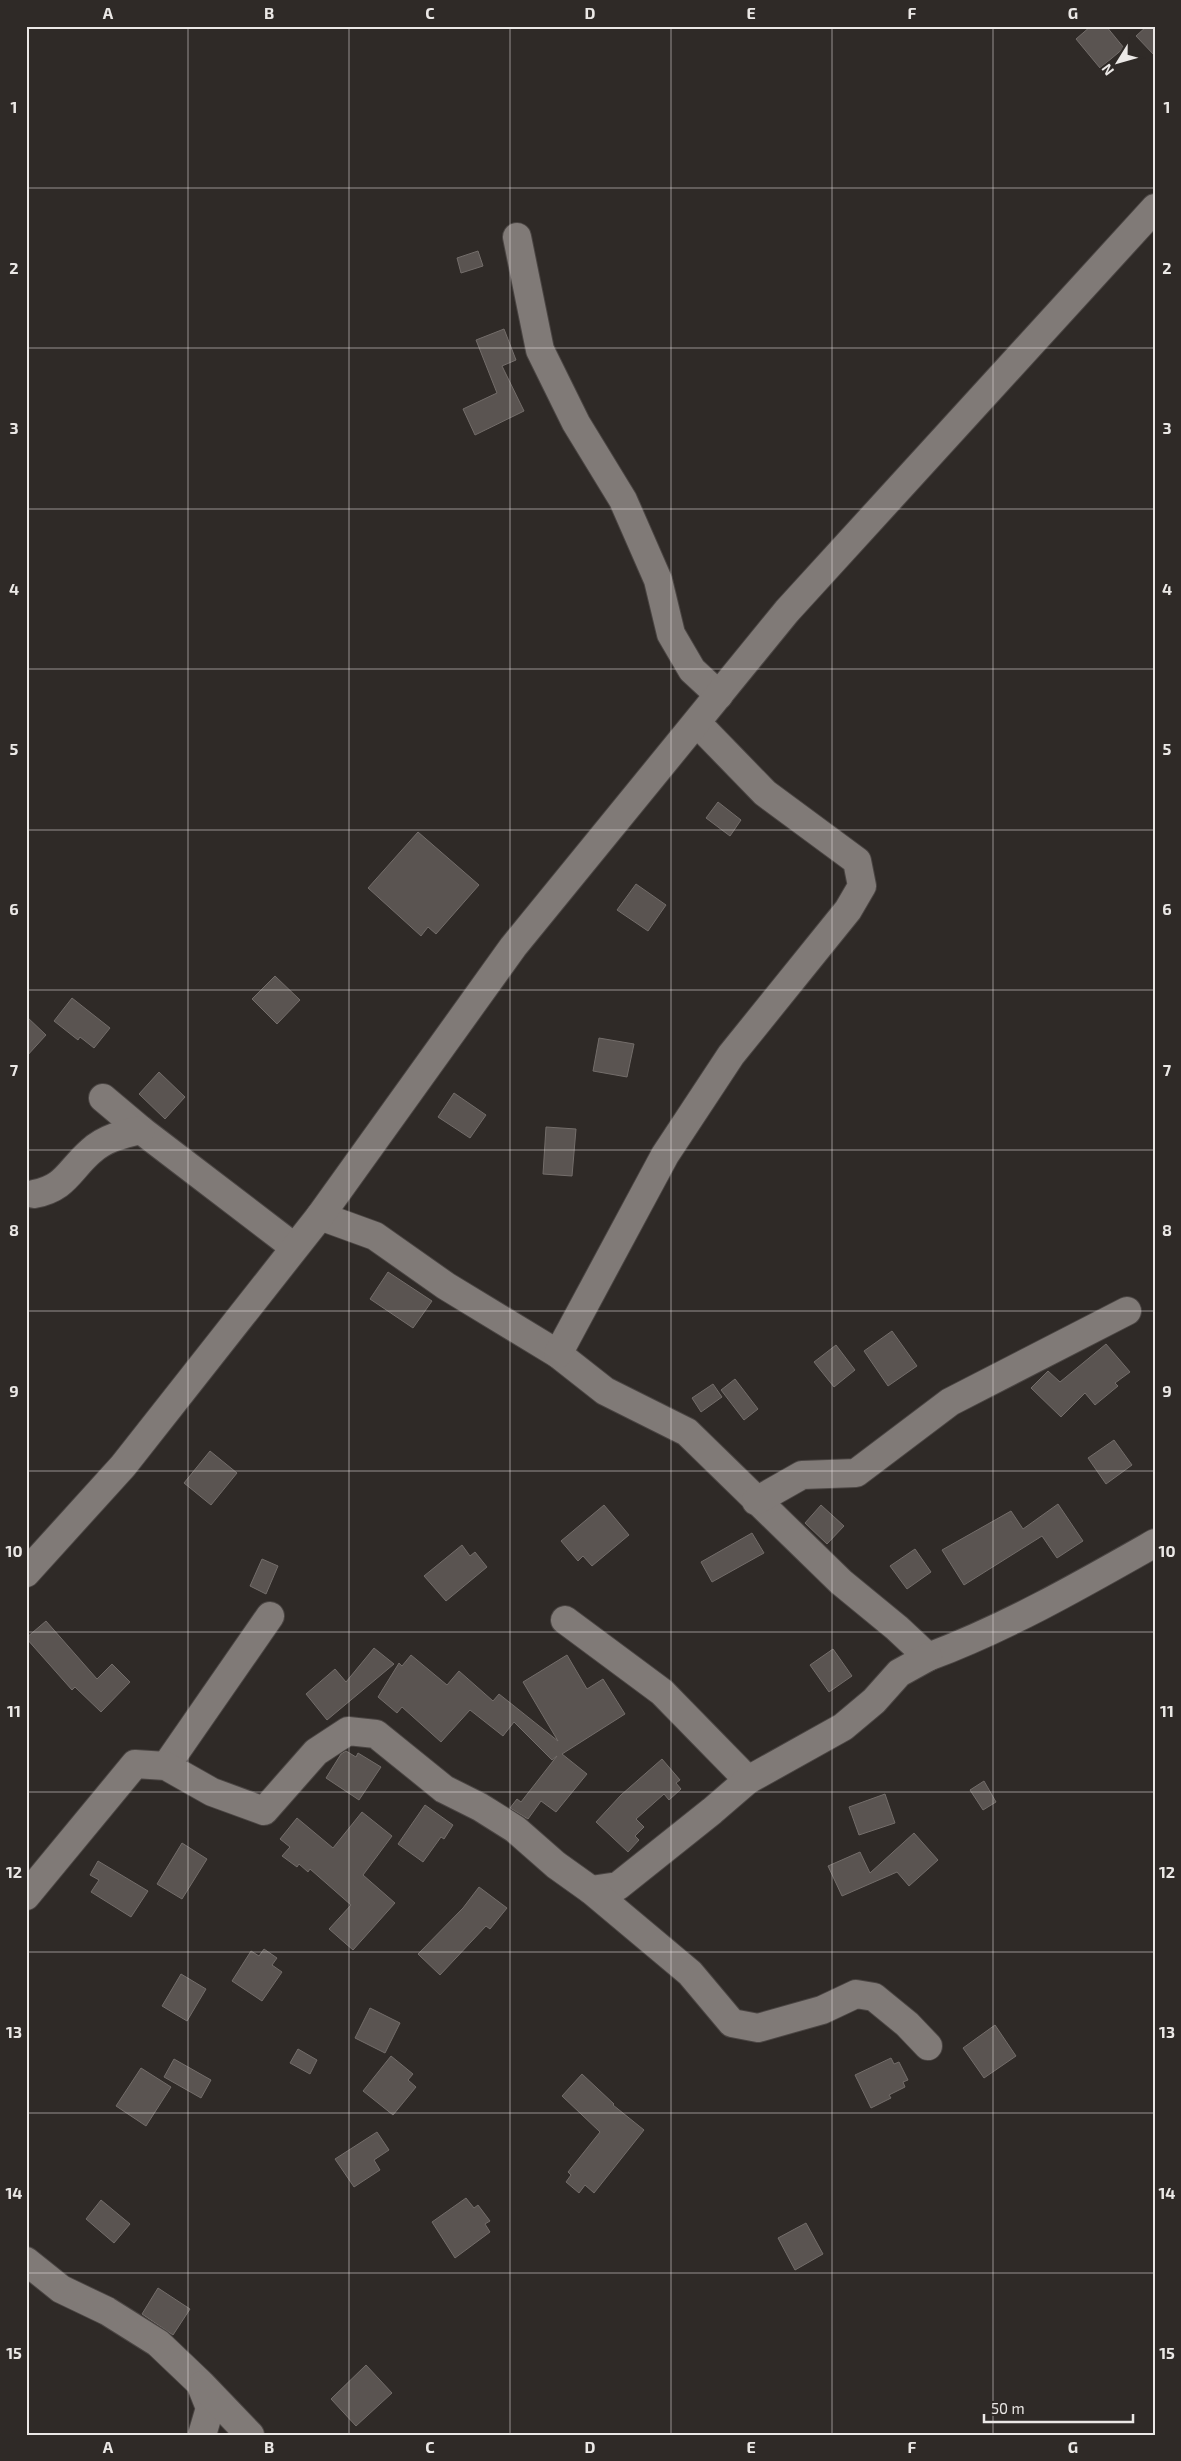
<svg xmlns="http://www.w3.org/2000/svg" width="1181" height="2461" viewBox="0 0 1181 2461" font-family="'Exo 2',sans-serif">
<rect width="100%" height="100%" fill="#2f2a27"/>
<g fill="#5a5451" stroke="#736d6a">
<path d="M1091,26H1106L1124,48L1100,68L1076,39Z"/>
<path d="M1147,26H1155V56L1136,36Z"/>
<path d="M478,251L483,266L461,273L457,258Z"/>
<path d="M504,329L516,360L502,366L524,411L475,435L463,409L497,393L476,340Z"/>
<path d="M718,802L741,820L730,836L706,818Z"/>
<path d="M418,832L479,885L436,934L428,927L421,936L368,888Z"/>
<path d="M636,884L666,905L648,931L617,910Z"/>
<path d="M275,976L300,1000L277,1024L252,999Z"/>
<path d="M72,998L110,1028L94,1048L80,1037L78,1040L54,1021Z"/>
<path d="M26,1016L46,1035L26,1057Z"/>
<path d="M599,1038L634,1044L627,1077L593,1071Z"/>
<path d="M159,1072L185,1097L165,1119L139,1094Z"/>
<path d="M454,1093L486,1115L470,1138L438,1117Z"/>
<path d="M546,1127L576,1129L572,1176L543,1174Z"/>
<path d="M388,1272L432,1301L413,1328L370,1299Z"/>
<path d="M892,1331L917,1366L888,1386L864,1351Z"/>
<path d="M1106,1344L1130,1372L1115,1383L1118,1386L1095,1405L1085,1393L1061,1417L1031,1388L1048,1371L1060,1382Z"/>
<path d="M836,1345L855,1370L834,1387L814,1362Z"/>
<path d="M735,1379L758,1409L744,1420L721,1390Z"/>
<path d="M713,1384L722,1397L701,1412L692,1398Z"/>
<path d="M1114,1440L1132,1465L1106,1484L1088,1458Z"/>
<path d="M210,1451L237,1473L211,1505L184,1483Z"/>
<path d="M1058,1504L1083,1541L1057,1558L1042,1536L964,1585L942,1550L1011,1511L1023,1529Z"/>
<path d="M604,1505L629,1535L592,1566L583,1556L578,1561L561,1541Z"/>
<path d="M821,1505L844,1526L827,1544L805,1523Z"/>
<path d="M752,1533L764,1553L712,1582L701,1562Z"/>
<path d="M462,1545L470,1556L475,1552L487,1567L446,1601L424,1576Z"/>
<path d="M915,1549L931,1572L907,1589L890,1566Z"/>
<path d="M262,1559L278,1566L266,1594L250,1586Z"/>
<path d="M46,1621L97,1679L112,1664L130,1682L101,1712L75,1687L72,1690L26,1638Z"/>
<path d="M374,1648L394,1664L327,1720L306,1694L335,1669L346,1682Z"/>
<path d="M833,1649L852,1676L829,1692L810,1665Z"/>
<path d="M411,1655L447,1685L459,1671L493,1701L499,1694L558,1741L523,1682L567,1655L587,1689L603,1679L625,1714L562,1754L587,1774L556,1812L541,1801L528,1819L510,1808L517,1799L521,1802L557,1756L552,1760L514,1722L503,1736L470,1710L441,1742L402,1707L397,1713L378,1697L399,1663L402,1666Z"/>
<path d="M346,1751L356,1757L358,1753L381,1767L359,1800L326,1778L341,1754Z"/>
<path d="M662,1759L680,1780L676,1783L681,1789L669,1800L664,1794L636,1819L644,1827L635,1836L639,1840L628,1852L596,1822L621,1795Z"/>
<path d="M984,1781L996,1802L983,1810L970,1790Z"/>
<path d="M885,1794L895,1823L859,1835L849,1807Z"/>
<path d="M425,1805L453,1825L444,1839L441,1837L423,1862L398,1844Z"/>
<path d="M362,1812L392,1836L363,1875L395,1903L353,1950L329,1929L351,1905L310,1869L308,1872L299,1864L297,1867L282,1856L290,1847L280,1839L297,1818L333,1848Z"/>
<path d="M914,1833L938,1860L909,1886L897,1872L842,1896L828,1866L860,1852L870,1873Z"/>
<path d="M182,1843L207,1859L182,1899L157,1884Z"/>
<path d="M98,1861L148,1891L131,1917L91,1892L99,1880L90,1875Z"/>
<path d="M479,1887L507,1908L490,1929L486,1926L440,1975L418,1954L463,1908Z"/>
<path d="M264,1949L277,1958L272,1965L282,1972L262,2001L232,1981L251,1951L259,1956Z"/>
<path d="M181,1974L206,1989L187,2021L162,2006Z"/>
<path d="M370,2008L400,2023L385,2053L355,2038Z"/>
<path d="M995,2025L1016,2056L984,2078L963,2048Z"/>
<path d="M298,2049L317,2060L310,2074L290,2063Z"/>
<path d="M391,2056L413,2074L408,2080L416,2087L393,2115L363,2091Z"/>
<path d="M891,2058L894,2064L899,2062L908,2080L903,2082L905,2087L889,2095L891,2098L871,2108L855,2075Z"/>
<path d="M174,2059L211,2080L201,2098L164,2077Z"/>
<path d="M141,2068L171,2087L146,2126L116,2106Z"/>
<path d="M582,2074L614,2104L613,2105L644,2130L594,2193L585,2185L579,2193L566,2182L571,2175L568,2172L600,2132L562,2096Z"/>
<path d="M377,2132L389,2150L374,2160L380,2170L354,2187L335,2159Z"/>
<path d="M466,2198L474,2208L478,2205L490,2221L485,2224L490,2232L455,2258L432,2222Z"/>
<path d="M101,2200L130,2224L114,2243L86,2219Z"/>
<path d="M806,2223L823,2254L795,2270L778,2238Z"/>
<path d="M158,2288L190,2309L173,2335L142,2314Z"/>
<path d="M366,2365L392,2393L356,2426L331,2399Z"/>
</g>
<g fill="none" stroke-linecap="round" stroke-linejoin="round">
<defs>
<g id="minor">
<path d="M517,237L540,350L576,423L623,500L658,580L671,634L692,670L719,695"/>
<path d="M103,1098L141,1130L294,1247"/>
<path d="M34,1194C66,1188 69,1170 91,1151C105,1138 123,1134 141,1130"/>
<path d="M320,1216L375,1236L446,1286L558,1354L605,1391L687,1432L841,1582L897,1628L928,1657C1008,1627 1081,1585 1155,1543"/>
<path d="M558,1354L665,1155L731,1055L848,910L862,886L857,861L765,793L697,723"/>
<path d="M756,1501L802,1475L856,1473L950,1402L1127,1311"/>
<path d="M26,1573L123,1466L320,1216L513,947L787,611L1155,208"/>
<path d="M565,1620L662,1692L748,1780"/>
<path d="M166,1766L270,1616"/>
<path d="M591,1890L618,1886L712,1811L748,1780L843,1727L874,1701L899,1673L928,1657"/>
<path d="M26,1896L135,1764L166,1766L212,1792L264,1811L316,1752L348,1731L376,1734L444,1789L480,1807L515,1829L556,1865L591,1890L690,1973L732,2023L758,2028L822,2010L856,1994L874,1997L907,2024L928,2046"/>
<path d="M26,2261L61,2289L107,2311L158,2343L200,2383L210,2408L202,2435"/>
<path d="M202,2385L250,2435"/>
</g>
</defs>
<use href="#minor" stroke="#4a4543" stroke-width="30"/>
<use href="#minor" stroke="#807a77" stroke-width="28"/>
</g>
<path fill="none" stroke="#ebe8e6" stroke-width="1" stroke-opacity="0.55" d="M188,26V2435M349,26V2435M510,26V2435M671,26V2435M832,26V2435M993,26V2435M26,188H1155M26,348H1155M26,509H1155M26,669H1155M26,830H1155M26,990H1155M26,1150H1155M26,1311H1155M26,1471H1155M26,1632H1155M26,1792H1155M26,1952H1155M26,2113H1155M26,2273H1155"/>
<rect width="1181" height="2461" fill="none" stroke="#2f2a27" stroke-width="55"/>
<g transform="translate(1118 62) rotate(233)" stroke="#2f2a27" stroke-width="4" paint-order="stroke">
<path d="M0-4L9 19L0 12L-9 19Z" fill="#ebe8e6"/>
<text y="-8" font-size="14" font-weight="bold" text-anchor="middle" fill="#ebe8e6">N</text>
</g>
<path d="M984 2414v8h149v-8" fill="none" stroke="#ebe8e6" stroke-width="2.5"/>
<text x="991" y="2414" font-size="15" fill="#ebe8e6" stroke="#2f2a27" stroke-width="4" paint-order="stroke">50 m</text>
<rect x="28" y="28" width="1126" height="2406" fill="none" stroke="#ebe8e6" stroke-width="2"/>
<g font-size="16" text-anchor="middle" font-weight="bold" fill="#ebe8e6">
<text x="108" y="19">A</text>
<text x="269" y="19">B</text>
<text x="430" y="19">C</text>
<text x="590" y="19">D</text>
<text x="751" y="19">E</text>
<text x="912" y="19">F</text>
<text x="1073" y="19">G</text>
<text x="14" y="113">1</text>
<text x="1167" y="113">1</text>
<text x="14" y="274">2</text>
<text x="1167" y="274">2</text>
<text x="14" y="434">3</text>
<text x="1167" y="434">3</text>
<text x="14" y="595">4</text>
<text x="1167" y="595">4</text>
<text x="14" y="755">5</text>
<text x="1167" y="755">5</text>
<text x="14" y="915">6</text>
<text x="1167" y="915">6</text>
<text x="14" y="1076">7</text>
<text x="1167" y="1076">7</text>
<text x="14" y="1236">8</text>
<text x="1167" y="1236">8</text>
<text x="14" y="1397">9</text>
<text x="1167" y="1397">9</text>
<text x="14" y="1557">10</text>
<text x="1167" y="1557">10</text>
<text x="14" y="1717">11</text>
<text x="1167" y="1717">11</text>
<text x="14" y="1878">12</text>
<text x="1167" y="1878">12</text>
<text x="14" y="2038">13</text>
<text x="1167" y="2038">13</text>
<text x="14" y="2199">14</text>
<text x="1167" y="2199">14</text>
<text x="14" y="2359">15</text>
<text x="1167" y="2359">15</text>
<text x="108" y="2453">A</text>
<text x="269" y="2453">B</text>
<text x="430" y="2453">C</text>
<text x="590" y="2453">D</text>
<text x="751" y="2453">E</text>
<text x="912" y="2453">F</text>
<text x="1073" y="2453">G</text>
</g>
</svg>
